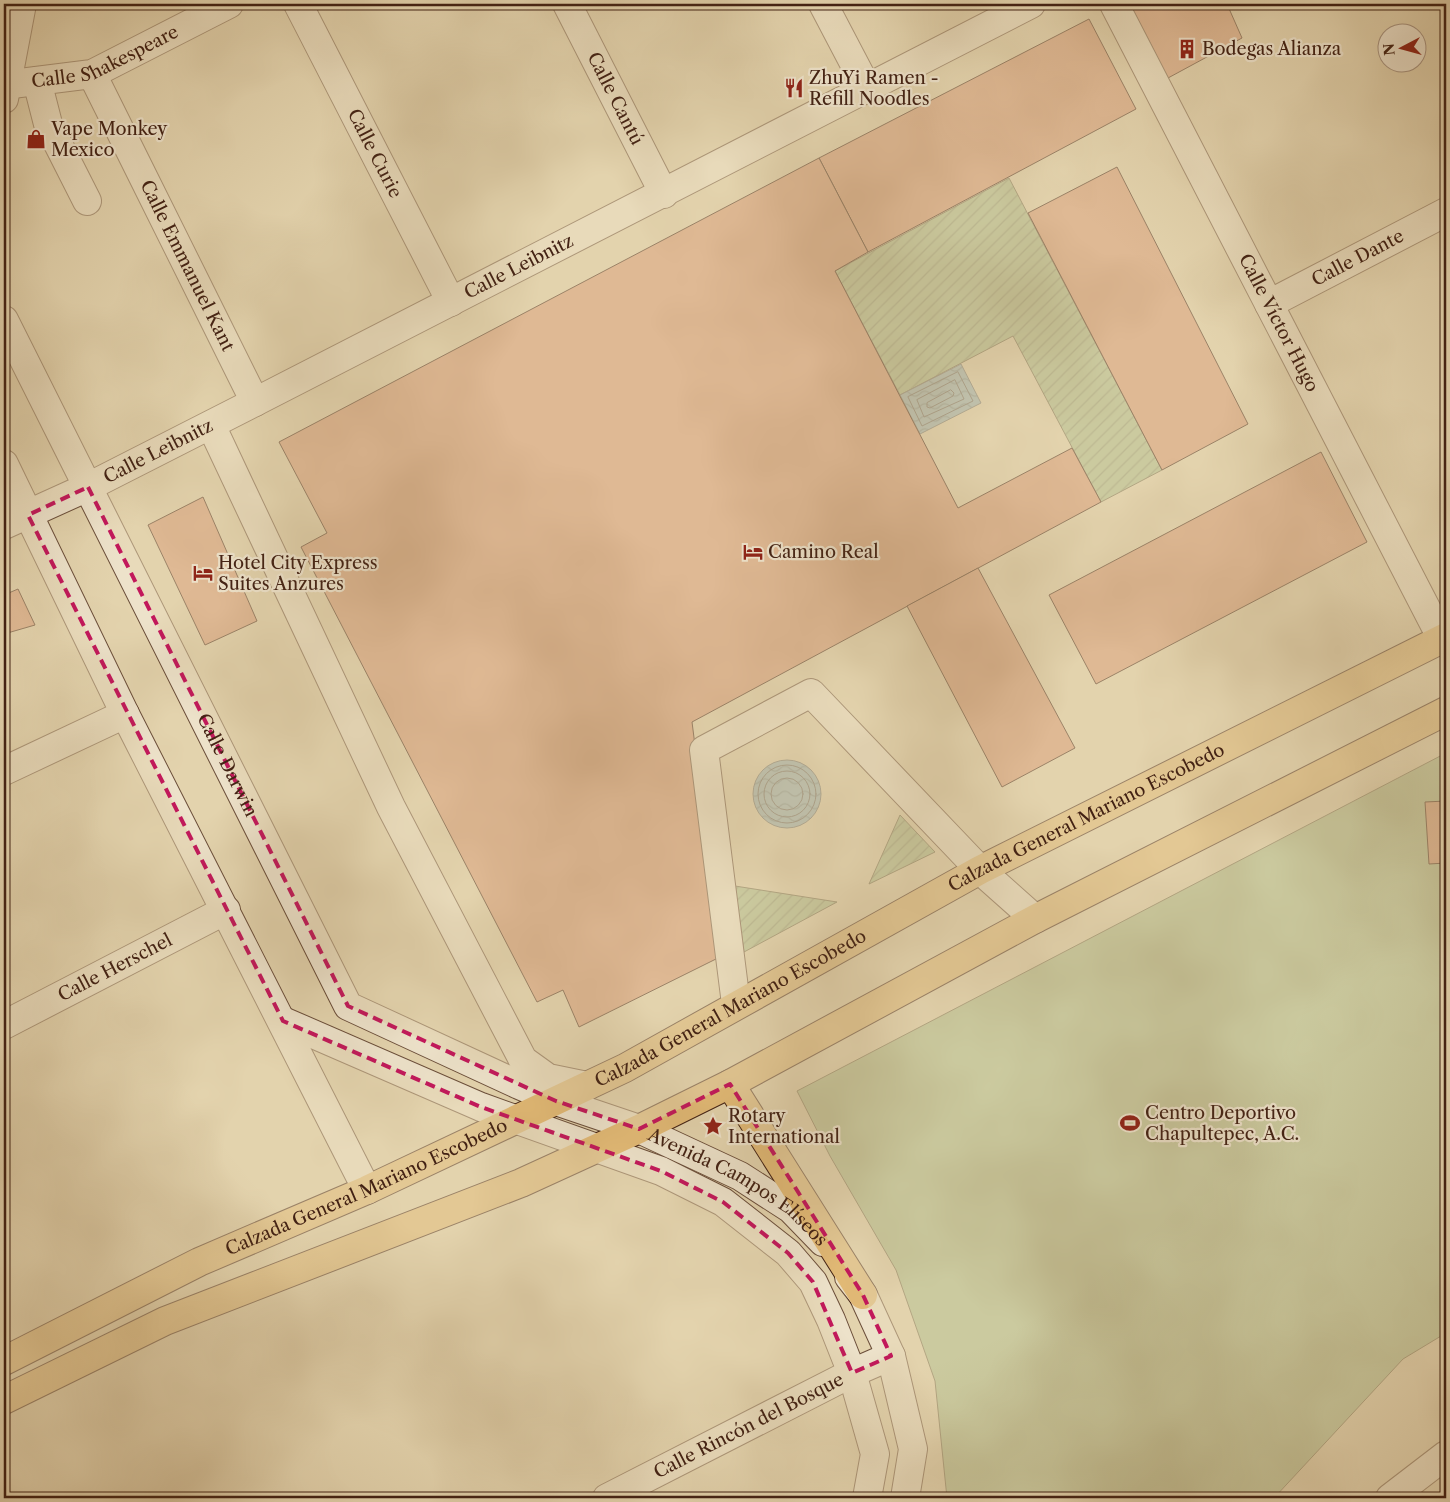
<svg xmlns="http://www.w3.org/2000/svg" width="1450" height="1502" viewBox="0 0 1450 1502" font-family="'Libre Caslon Text',serif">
<defs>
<pattern id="garden-furrows" width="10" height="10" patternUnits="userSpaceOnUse" patternTransform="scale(1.25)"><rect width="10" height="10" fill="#aebe8e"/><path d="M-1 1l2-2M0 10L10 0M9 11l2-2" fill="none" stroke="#8f9a73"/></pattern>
<pattern id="water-waves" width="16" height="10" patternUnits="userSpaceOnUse" patternTransform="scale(1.25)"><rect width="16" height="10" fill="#9bb4b6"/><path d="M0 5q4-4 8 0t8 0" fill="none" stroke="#809293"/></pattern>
</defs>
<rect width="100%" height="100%" fill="#e3d3ad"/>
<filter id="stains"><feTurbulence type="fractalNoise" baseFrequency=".004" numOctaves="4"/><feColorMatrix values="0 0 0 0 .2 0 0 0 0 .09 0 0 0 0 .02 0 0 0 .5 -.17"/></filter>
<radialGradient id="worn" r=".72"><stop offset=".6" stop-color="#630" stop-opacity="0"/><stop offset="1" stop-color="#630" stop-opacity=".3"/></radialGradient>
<path fill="#aebe8e" stroke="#787051" d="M1446,753V1333L1403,1359L1274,1498H947L935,1381L896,1270L830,1156L797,1091Z"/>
<g fill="url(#garden-furrows)" stroke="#787051">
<path d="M1009,178L1162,470L1101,502L1013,336L900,395L835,271Z"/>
<path d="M900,815L935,852L869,884Z"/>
<path d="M735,886L837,902L744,952Z"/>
</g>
<g fill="url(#water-waves)" stroke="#787a75">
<path d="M961,364L981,403L920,434L900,395Z"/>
<circle cx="787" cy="794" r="34"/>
</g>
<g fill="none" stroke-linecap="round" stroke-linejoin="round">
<g stroke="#6f6b65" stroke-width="1">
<path d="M958,372L973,401L922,426L908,397Z"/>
<path d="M955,380L964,399L924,417L917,400Z"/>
<path d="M951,390L954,393L953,396L930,408L927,407V403Z"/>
<circle cx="787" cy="794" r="29"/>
<circle cx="787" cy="794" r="23"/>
<circle cx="787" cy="794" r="16"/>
</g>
</g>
<g fill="#da9975" stroke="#432214">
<path d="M1130,4H1227L1242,38L1168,78Z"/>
<path d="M1089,19L1136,109L868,252L819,158Z"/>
<path d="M819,158L868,252L835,271L958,508L1072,448L1101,502L692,722L722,956L579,1027L563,990L537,1002L301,547L327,533L279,442Z"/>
<path d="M1117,167L1248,424L1162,470L1028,213Z"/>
<path d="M1321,452L1367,542L1096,684L1049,595Z"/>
<path d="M203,497L257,621L205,645L148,525Z"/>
<path d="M978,568L1075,748L1002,787L907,606Z"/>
<path d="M18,589L35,625L4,634V595Z"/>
<path d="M1446,801V863L1429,864L1425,802Z"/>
</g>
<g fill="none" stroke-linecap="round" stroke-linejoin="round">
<defs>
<g id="minor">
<path id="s1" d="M298,4L451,302"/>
<path id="s2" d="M567,4L664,194"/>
<path d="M823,4L867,88"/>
<path id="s3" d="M1114,4L1442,639L1446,640"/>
<path id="s4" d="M92,74L255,402"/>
<path d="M37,81L48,124L87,201"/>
<path id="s5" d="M4,85L92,74L229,4"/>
<path d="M4,99L22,4"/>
<path id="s6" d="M1269,304L1446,212"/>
<path id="s7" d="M4,320L348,1006L519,1085L556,1101L639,1129L740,1176L791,1209L823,1242"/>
<path d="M211,425L391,807L523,1060L548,1078L587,1086"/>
<path d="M4,464L125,714L367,1190"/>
<path id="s8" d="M4,525L88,487L255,402L1031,4"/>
<path d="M4,771L125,714"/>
<path d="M736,1004L704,750L811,693L980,870L1035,919"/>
<path d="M283,1021L481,1107L661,1171L723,1202L788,1253L813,1282L831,1320L852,1373L875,1454L867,1498"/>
<path id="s9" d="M4,1025L226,910"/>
<path d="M849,1277L863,1295L891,1356L913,1449L905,1498"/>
<path id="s10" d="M607,1498L852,1373L891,1356"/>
<path d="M1390,1498L1446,1455"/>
</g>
<g id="major">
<path d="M730,1084L863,1295"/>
<path id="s11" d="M4,1361L199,1262L367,1190L625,1068L980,870L1446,637"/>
<path d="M4,1400L165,1321L521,1183L639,1129L730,1084L1035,919L1446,711"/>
</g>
</defs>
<use href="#minor" stroke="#6b4e3a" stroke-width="30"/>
<use href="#major" stroke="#432214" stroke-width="30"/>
<use href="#minor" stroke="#ede2ca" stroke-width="28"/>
<use href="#major" stroke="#e2ba76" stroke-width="28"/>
</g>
<path d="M0 0H1450V1502H0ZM88,487L348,1006L556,1101L639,1129L730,1084L863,1295L891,1356L852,1373L813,1282L788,1253L723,1202L661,1171L481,1107L283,1021L28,515Z" fill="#e3d3ad" fill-opacity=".55" fill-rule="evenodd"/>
<path fill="none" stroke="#c2185b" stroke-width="4" stroke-dasharray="10 6" stroke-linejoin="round" d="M88,487L348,1006L556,1101L639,1129L730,1084L863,1295L891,1356L852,1373L813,1282L788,1253L723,1202L661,1171L481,1107L283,1021L28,515Z"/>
<defs>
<symbol id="building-bare" viewBox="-9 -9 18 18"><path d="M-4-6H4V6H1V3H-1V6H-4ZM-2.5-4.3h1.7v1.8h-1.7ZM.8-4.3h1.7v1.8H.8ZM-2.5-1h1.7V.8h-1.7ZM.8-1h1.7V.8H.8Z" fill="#8f2418" stroke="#ede2ca" stroke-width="2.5" paint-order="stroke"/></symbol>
<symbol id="restaurant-bare" viewBox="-9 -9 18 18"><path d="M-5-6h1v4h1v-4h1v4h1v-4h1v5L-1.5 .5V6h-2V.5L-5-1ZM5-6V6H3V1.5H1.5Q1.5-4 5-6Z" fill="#8f2418" stroke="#ede2ca" stroke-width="2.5" paint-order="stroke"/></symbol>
<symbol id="shop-bare" viewBox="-9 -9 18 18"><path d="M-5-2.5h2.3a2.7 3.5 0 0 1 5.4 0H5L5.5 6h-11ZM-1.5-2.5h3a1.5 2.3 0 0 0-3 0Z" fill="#8f2418" stroke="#ede2ca" stroke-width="2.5" paint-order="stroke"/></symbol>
<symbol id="hotel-bare" viewBox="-9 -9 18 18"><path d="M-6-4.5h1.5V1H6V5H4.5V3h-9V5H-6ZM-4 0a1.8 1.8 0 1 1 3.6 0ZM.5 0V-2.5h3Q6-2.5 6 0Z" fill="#8f2418" stroke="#ede2ca" stroke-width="2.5" paint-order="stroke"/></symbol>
<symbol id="stadium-bare" viewBox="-9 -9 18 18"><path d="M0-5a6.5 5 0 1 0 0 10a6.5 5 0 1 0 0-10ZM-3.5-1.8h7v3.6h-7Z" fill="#8f2418" stroke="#ede2ca" stroke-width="2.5" paint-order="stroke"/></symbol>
<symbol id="sight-bare" viewBox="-9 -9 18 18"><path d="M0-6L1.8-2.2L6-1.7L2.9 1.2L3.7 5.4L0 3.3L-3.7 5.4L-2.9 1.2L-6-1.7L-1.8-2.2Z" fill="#8f2418" stroke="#ede2ca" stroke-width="2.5" paint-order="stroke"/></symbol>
</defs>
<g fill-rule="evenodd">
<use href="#building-bare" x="1173" y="35" width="28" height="28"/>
<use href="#restaurant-bare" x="780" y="74" width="28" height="28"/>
<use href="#shop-bare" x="22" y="125" width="28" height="28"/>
<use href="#hotel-bare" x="739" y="538" width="28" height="28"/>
<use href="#hotel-bare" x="189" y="559" width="28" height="28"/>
<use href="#stadium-bare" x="1116" y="1109" width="28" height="28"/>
<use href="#sight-bare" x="699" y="1112" width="28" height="28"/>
</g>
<g text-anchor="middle" stroke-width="4.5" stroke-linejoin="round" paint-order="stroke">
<g font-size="18" fill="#432214" stroke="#ede2ca" text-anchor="start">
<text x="1202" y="55">Bodegas Alianza</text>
<text x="809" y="84">ZhuYi Ramen -<tspan x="809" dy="21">Refill Noodles</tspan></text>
<text x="51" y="135">Vape Monkey<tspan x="51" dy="21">Mexico</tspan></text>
<text x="768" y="558">Camino Real</text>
<text x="218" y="569">Hotel City Express<tspan x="218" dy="21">Suites Anzures</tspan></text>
<text x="1145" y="1119">Centro Deportivo<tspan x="1145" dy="21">Chapultepec, A.C.</tspan></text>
<text x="728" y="1122">Rotary<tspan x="728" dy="21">International</tspan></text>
</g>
<g font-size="18" fill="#432214" stroke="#ede2ca">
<text dy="6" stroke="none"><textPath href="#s5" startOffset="106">Calle Shakespeare</textPath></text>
<text dy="6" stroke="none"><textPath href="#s2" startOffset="106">Calle Cantú</textPath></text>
<text dy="6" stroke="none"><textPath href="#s1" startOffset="168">Calle Curie</textPath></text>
<text dy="6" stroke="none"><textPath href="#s6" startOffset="100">Calle Dante</textPath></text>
<text dy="6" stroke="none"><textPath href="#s4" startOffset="214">Calle Emmanuel Kant</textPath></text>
<text dy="6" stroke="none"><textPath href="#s8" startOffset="576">Calle Leibnitz</textPath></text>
<text dy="6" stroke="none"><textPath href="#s3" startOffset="359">Calle Víctor Hugo</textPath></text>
<text dy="6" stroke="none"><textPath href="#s8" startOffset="171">Calle Leibnitz</textPath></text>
<text dy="6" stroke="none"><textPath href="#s7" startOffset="498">Calle Darwin</textPath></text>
<text dy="6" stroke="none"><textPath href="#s11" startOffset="1212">Calzada General Mariano Escobedo</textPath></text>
<text dy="6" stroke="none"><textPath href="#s9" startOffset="125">Calle Herschel</textPath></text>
<text dy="6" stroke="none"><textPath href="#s11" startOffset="808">Calzada General Mariano Escobedo</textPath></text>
<text dy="6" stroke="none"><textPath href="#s11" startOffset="402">Calzada General Mariano Escobedo</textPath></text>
<text dy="6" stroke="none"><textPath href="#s7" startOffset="1199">Avenida Campos Elíseos</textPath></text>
<text dy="6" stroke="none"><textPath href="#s10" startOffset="159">Calle Rincón del Bosque</textPath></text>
</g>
</g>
<rect width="1450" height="1502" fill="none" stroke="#e3d3ad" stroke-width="20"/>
<rect x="5" y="5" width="1440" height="1492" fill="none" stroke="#432214" stroke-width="2.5"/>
<rect x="10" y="10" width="1430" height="1482" fill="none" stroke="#432214"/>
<g transform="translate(1402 48) rotate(264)"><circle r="24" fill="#ede2ca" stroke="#a99581"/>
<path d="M0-4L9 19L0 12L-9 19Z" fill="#8f2418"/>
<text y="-8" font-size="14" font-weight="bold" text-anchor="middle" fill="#432214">N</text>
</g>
<rect width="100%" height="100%" filter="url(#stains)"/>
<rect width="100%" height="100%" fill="url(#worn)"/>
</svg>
